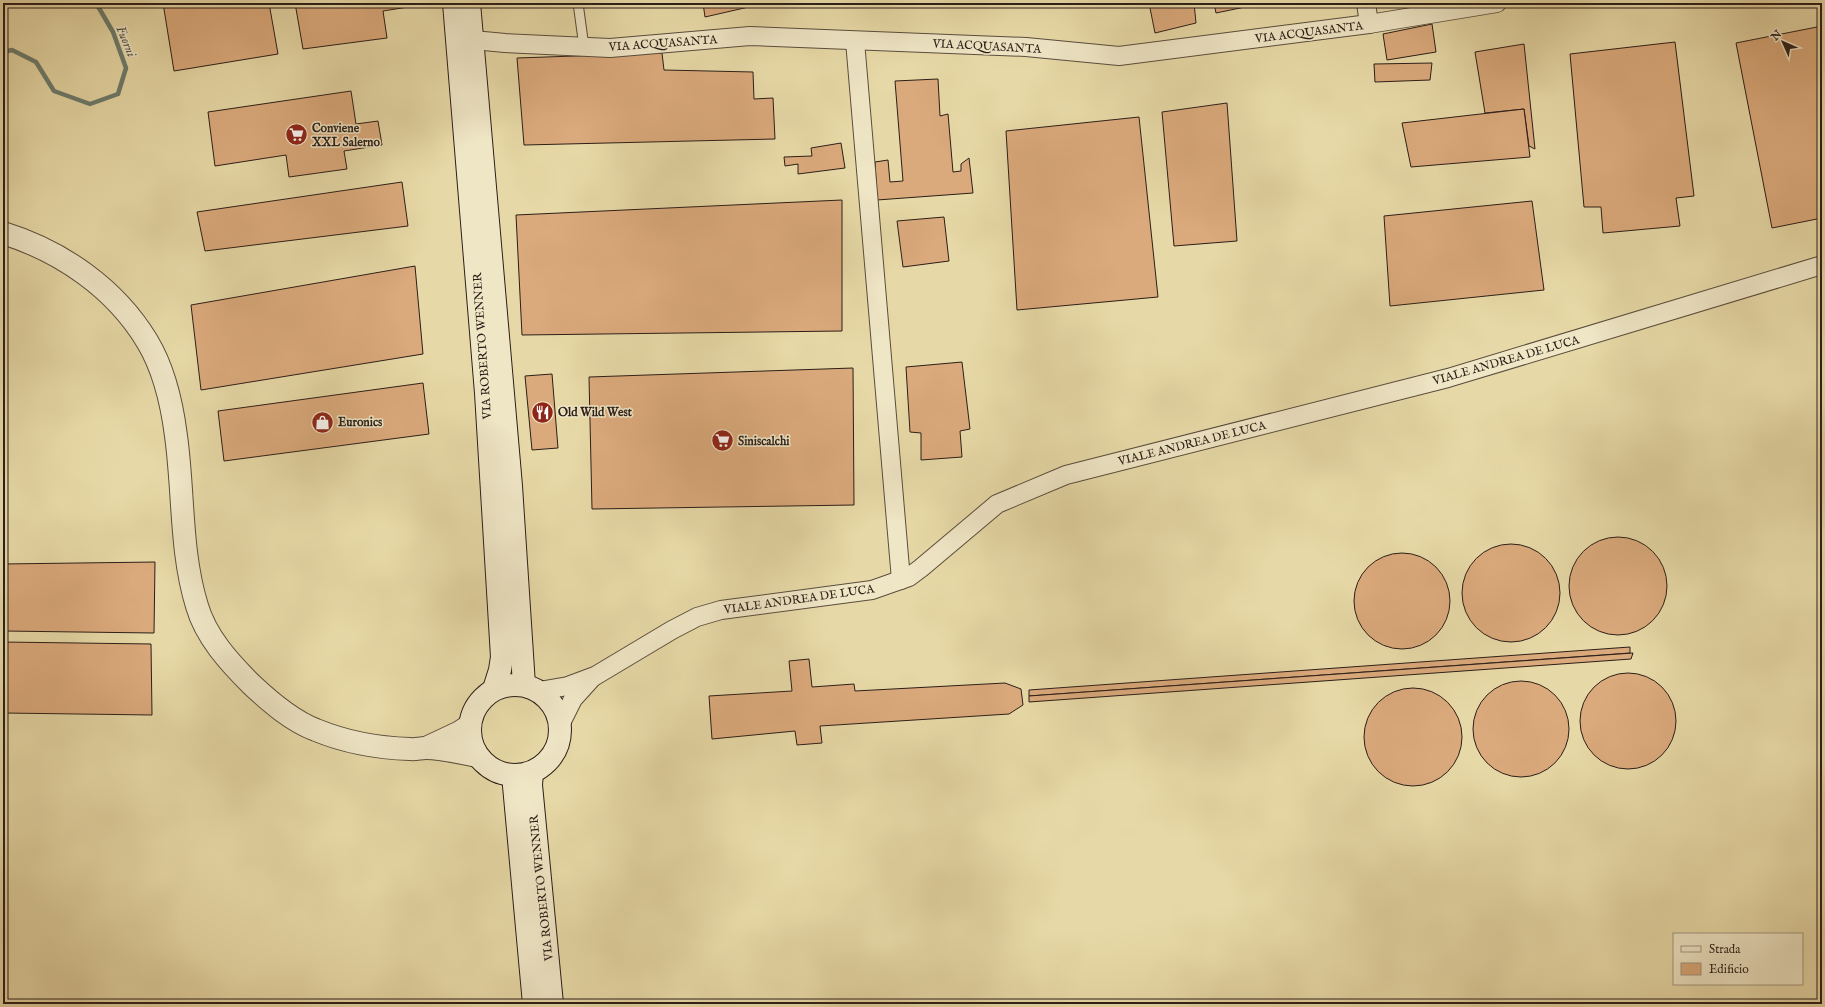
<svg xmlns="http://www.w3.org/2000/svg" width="1825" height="1007" viewBox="0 0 1825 1007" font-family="'IM FELL English',serif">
<rect width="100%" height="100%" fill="#e7d9a7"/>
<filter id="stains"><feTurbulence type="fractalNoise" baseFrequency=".005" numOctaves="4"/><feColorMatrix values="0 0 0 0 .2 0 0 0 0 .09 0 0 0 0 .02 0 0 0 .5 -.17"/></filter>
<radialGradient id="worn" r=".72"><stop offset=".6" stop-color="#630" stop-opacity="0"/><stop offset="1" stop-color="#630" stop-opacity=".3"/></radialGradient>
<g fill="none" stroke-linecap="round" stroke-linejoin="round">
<path stroke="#6c7c6d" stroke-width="4.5" d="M3,52L12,50L36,62L54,91L90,104L118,94L126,68L113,32L96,3"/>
</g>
<g fill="#dbaa7c" stroke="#2b1e18">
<path d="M163,3H269L278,54L174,71Z"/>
<path d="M295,3H407L408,7L383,11L387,38L303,49Z"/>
<path d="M703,3H752L753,6L705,17Z"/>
<path d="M1149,3H1194L1196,23L1155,33Z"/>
<path d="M1214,3H1245V7L1216,13Z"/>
<path d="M1432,24L1436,52L1387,60L1383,34Z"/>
<path d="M1822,26V218L1772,228L1736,43Z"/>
<path d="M1675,42L1694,196L1676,198L1680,226L1603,233L1601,207H1584L1570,54Z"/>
<path d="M1524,44L1535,149L1529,146L1524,109L1485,113L1475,52Z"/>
<path d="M662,53L664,70L753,72L754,99L773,98L775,139L524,145L517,58Z"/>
<path d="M1432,63L1430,80L1375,82L1374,64Z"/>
<path d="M938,79L940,116L948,114L953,172L961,171V164L969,158L973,193L877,200L875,162L888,160L890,182L903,181L895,81Z"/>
<path d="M351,91L356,124L378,121L382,145L344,151L347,169L289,177L286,155L215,166L208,112Z"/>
<path d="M1227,103L1237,241L1174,246L1162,112Z"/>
<path d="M1524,109L1530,157L1411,167L1402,123Z"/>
<path d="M1139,117L1158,297L1017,310L1006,131Z"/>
<path d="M841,143L845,168L798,174V164L785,166L784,157L812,156L811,148Z"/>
<path d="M402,182L408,226L205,251L197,212Z"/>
<path d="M842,200V331L522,335L516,215Z"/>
<path d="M1532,201L1544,290L1390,306L1384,216Z"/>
<path d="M944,217L949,261L903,267L897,221Z"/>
<path d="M415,266L423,354L201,390L191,305Z"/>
<path d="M962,362L970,429L960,431L962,457L921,460V433L910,432L906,367Z"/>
<path d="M853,368L854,505L592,509L589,377Z"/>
<path d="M552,374L558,448L532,450L525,376Z"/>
<path d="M423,383L429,434L224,461L218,411Z"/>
<circle cx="1618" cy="586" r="49"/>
<circle cx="1511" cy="593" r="49"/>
<circle cx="1402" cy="601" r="48"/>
<path d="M155,562L154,633L3,631V564Z"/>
<path d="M3,642L151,644L152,715L3,713Z"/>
<path d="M1630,647V653L1029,696V690Z"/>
<path d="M1633,653L1631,659L1029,702V696Z"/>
<path d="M809,659L812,687L854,684L855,691L1005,683L1021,689L1023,705L1009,714L820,726L822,743L797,745L795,731L712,739L709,696L792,691L789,661Z"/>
<circle cx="1628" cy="721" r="48"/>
<circle cx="1521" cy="729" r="48"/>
<circle cx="1413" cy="737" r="49"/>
</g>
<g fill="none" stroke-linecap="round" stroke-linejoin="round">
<defs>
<path id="service" d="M578,3L584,47"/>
<g id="minor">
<path d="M1366,3L1369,24"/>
<path d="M473,40L505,43L610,48L750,36L1026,47L1119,56L1369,24L1497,3"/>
<path d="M855,41L901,580"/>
<path d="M539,691L568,686L595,676L672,630L697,617L721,610L872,590L909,577L921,568L997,504L1066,475L1448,378L1822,265"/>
<path d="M560,725L573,699L592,678"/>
</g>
<g id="tertiary">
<path d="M3,233C61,251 115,288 147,341C164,369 172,404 176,436C184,493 180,551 197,606C206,637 229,662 251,684C270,702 292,721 316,730C345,742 379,748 410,749C415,750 420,748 426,748C442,748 461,753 477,756"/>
<path d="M426,748L460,732L469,726"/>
</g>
<g id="secondary">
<path d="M454,3L486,393L502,657L500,670L494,689"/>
<path d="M469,3L511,486L524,685"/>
<circle cx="515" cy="730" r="45"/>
<path d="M532,772L531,785L552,1004"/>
<path d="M513,775L534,1004"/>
</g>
</defs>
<use href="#service" stroke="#5a4d3c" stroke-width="11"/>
<use href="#minor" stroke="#5a4d3c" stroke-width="20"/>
<use href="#tertiary" stroke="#5a4d3c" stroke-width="24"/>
<use href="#secondary" stroke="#2b1e18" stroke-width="24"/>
<use href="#service" stroke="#efe6c6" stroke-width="9"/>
<use href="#minor" stroke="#efe6c6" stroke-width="18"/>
<use href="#tertiary" stroke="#efe6c6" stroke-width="22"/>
<use href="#secondary" stroke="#efe6c6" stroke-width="22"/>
</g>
<defs>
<symbol id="supermarket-disc" viewBox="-11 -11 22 22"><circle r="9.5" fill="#8f2418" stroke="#efe6c6"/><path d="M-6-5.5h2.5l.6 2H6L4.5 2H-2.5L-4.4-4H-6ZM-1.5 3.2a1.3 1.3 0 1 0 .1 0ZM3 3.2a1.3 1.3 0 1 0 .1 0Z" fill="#fff"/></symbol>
<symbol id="restaurant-disc" viewBox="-11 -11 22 22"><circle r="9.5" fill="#8f2418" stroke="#efe6c6"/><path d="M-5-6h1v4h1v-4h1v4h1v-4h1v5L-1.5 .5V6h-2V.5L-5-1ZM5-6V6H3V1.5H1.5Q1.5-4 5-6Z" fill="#fff"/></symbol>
<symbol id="shop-disc" viewBox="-11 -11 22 22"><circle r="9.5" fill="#8f2418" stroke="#efe6c6"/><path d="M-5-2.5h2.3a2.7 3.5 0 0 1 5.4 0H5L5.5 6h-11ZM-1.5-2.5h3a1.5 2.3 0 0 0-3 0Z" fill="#fff"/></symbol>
</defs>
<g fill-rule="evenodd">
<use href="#supermarket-disc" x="284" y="122" width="25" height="25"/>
<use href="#restaurant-disc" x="530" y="400" width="25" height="25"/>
<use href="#shop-disc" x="310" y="410" width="25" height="25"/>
<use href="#supermarket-disc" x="710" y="428" width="25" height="25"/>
</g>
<g text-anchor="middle" stroke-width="3" stroke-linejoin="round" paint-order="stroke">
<g font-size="12" fill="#2b1e18" stroke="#efe6c6">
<text transform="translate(1309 32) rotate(-7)" y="4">VIA ACQUASANTA</text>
<text transform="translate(663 43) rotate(-4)" y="4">VIA ACQUASANTA</text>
<text transform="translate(987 46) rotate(3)" y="4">VIA ACQUASANTA</text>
<text transform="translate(482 346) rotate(-94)" y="4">VIA ROBERTO WENNER</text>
<text transform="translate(1506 360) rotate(-16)" y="4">VIALE ANDREA DE LUCA</text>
<text transform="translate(1192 443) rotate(-14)" y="4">VIALE ANDREA DE LUCA</text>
<text transform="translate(799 599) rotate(-8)" y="4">VIALE ANDREA DE LUCA</text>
<text transform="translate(541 888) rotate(-96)" y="4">VIA ROBERTO WENNER</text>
</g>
<g font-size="12" font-weight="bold" fill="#2b1e18" stroke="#efe6c6" text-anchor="start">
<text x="312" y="132">Conviene<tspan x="312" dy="14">XXL Salerno</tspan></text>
<text x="558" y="416">Old Wild West</text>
<text x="338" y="426">Euronics</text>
<text x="738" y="445">Siniscalchi</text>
</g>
<g font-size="13" font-style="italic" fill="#4b4d43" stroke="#efe6c6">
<text transform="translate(127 41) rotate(68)" y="5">Fuorni</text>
</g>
</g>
<rect width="1825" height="1007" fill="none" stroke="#e7d9a7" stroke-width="16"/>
<rect x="4" y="4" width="1817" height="999" fill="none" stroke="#2b1e18" stroke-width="2"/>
<rect x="8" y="8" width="1809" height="991" fill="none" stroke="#2b1e18"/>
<rect x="1673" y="933" width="130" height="52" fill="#efe6c6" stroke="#a19680"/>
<rect x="1681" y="946" width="20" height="6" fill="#efe6c6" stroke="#a19680"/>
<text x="1709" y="953" font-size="12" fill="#2b1e18">Strada</text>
<rect x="1681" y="963" width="20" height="12" fill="#dbaa7c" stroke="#a19680"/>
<text x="1709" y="973" font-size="12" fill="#2b1e18">Edificio</text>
<g transform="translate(1783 42) rotate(315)" stroke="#efe6c6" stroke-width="3" paint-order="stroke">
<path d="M0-3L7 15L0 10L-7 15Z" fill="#2b1e18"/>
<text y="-6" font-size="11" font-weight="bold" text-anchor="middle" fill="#2b1e18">N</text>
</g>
<rect width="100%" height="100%" filter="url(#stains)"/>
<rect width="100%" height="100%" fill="url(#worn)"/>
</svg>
